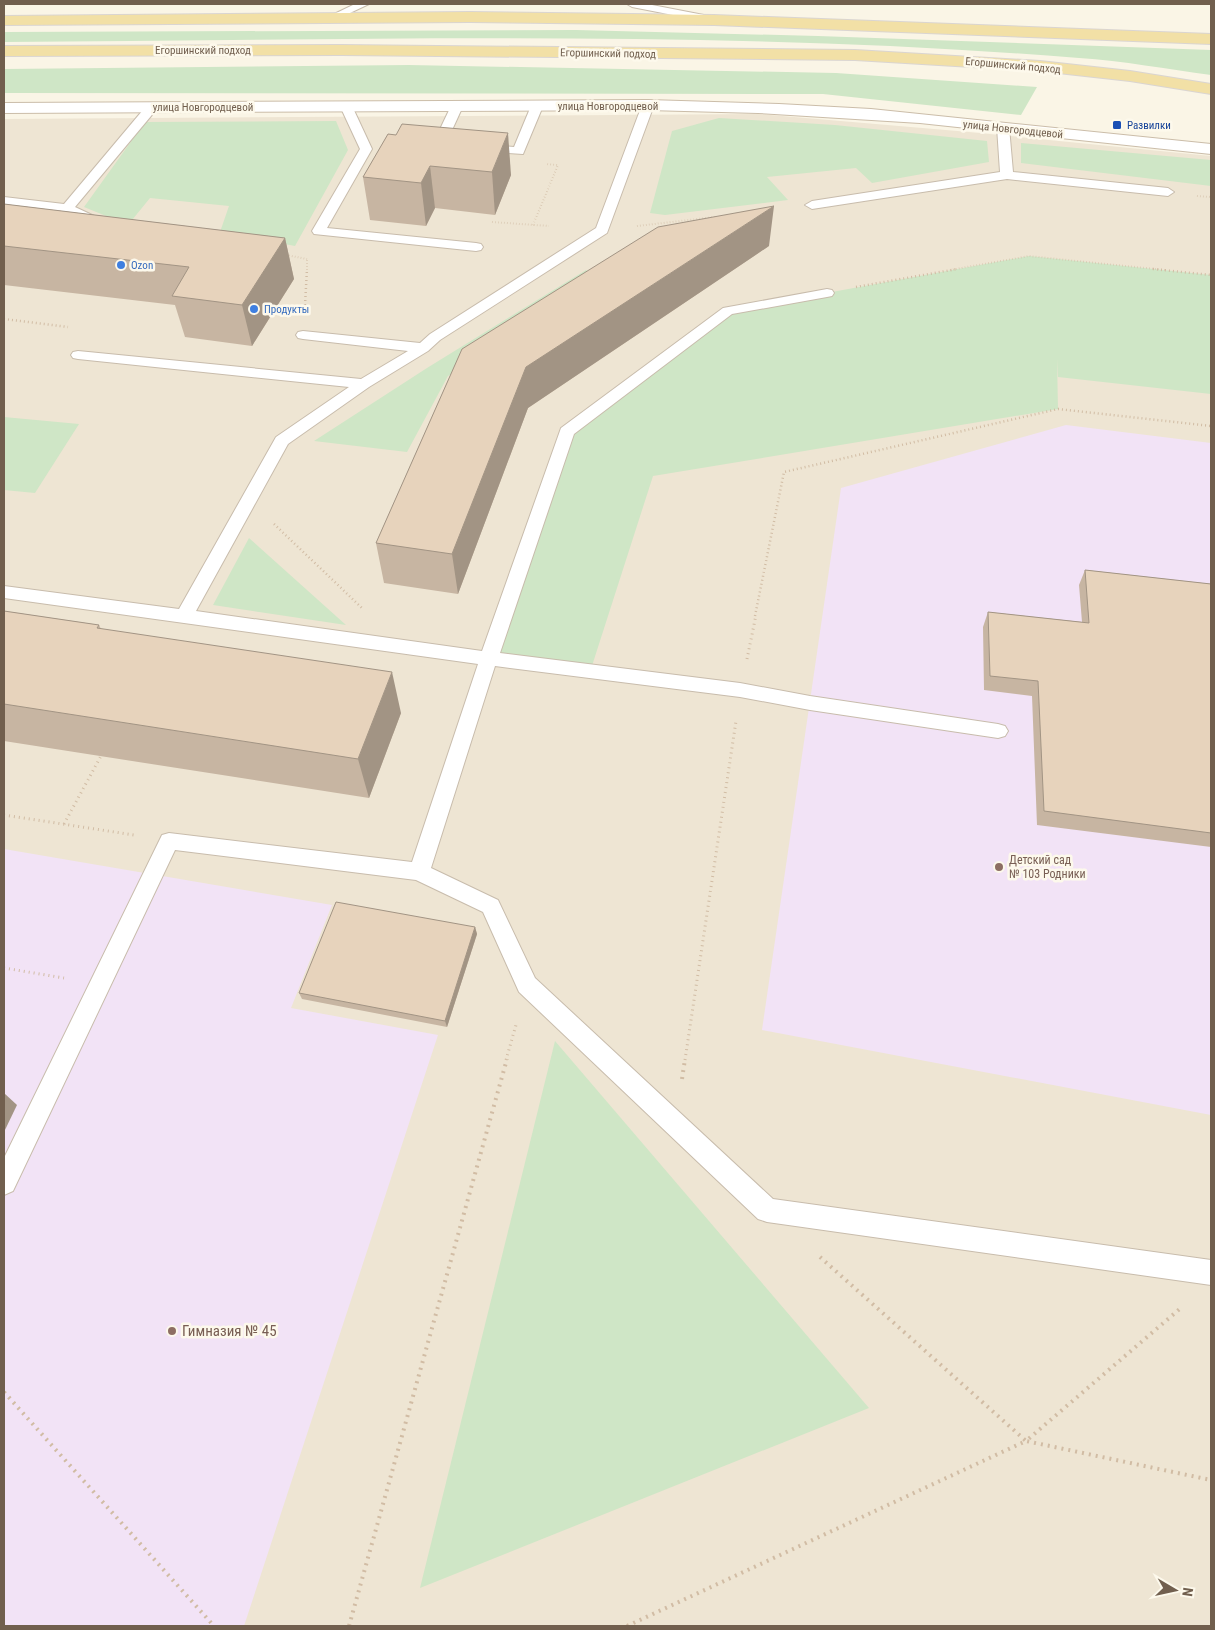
<svg xmlns="http://www.w3.org/2000/svg" width="1215" height="1630" viewBox="0 0 1215 1630" font-family="'Roboto Condensed',sans-serif">
<rect width="100%" height="100%" fill="#faf5e6"/>
<path fill="#eee5d3" d="M758,114L969,132L1211,156V1626H4V119Z"/>
<g fill="#f2e3f6">
<path d="M1066,425L1211,443V1115L762,1030L841,488Z"/>
<path d="M4,849L332,905L291,1008L438,1035L244,1626H4Z"/>
</g>
<g fill="#cfe6c6">
<path d="M576,30L818,36L1211,50V75C1167,69 1123,61 1079,58C721,29 362,40 4,42V32Z"/>
<path d="M409,65L836,73L1037,87L1021,115L823,94L4,93V69Z"/>
<path d="M719,118L835,125L987,141L989,162L872,183L856,168L767,177L788,200L665,215L650,213L672,131Z"/>
<path d="M336,121L348,150L295,246L220,232L229,206L150,198L128,225L84,207L145,122Z"/>
<path d="M1021,143L1211,160V186L1021,163Z"/>
<path d="M1029,256L1211,275V394L1058,377L1057,359L1058,409L653,476L590,672L489,658L567,432L728,311Z"/>
<path d="M586,270L605,282L448,376L407,452L314,441L427,368Z"/>
<path d="M4,417L79,424L35,493L4,490Z"/>
<path d="M249,538L346,625L213,605Z"/>
<path d="M555,1041L869,1408L420,1588Z"/>
</g>
<g fill="none" stroke-linecap="round" stroke-linejoin="round">
<defs>
<g id="lane">
<path d="M355,4H369L335,20H327L326,18Z"/>
<path d="M627,4H647L714,17L719,20L714,23L632,7Z"/>
<path d="M648,101L654,105L607,233L440,340L428,351L369,387L288,444L196,611L482,651L561,428L723,308L827,289L832,290L834,293L832,296L827,297L732,314L574,434L500,653L740,683L810,696L998,724L1005,726L1008,731L1005,736L998,738L810,710L740,697L495,666L431,868L498,900L535,978L773,1199L1211,1260V1285L767,1222L758,1219L519,992L483,912L416,880L175,850L13,1191L4,1195V1158L162,835L169,833L412,862L478,664L4,598V586L179,609L276,437L349,387L78,359L73,358L71,355L73,352L78,351L361,379L408,351L303,339L298,338L296,335L298,332L303,331L420,343L430,334L596,228L642,105Z"/>
<path d="M346,102L352,106L372,149L327,228L476,243L481,244L483,247L481,250L476,251L314,234L312,231L360,149L340,106Z"/>
<path d="M457,102L463,106L447,141L452,142L454,145L448,149L435,147L433,144L451,106Z"/>
<path d="M537,102L543,106L523,154L478,151L476,148L482,144L514,147L531,106Z"/>
<path d="M152,103L156,104L158,107L156,110L75,207L107,222L109,225L107,228H97L64,212L4,205V197L64,204L148,104Z"/>
<path d="M1003,123L1009,127L1013,172L1168,188L1174,192L1168,196L1007,179L812,209L805,205L812,201L1000,172L997,127Z"/>
</g>
<path id="secondary" d="M648,100L779,104L871,109L1211,144V154L920,123L758,113L648,110L4,113V103Z"/>
<g id="primary">
<path d="M470,12L714,15L1211,34V44L714,25L470,22L4,25V16Z"/>
<path d="M341,45L855,50L1040,61L1130,71L1211,84V94L1130,81L1040,71L855,60L341,55L4,56V46Z"/>
</g>
</defs>
<use href="#lane" stroke="#c8bcac" stroke-width="2"/>
<use href="#secondary" stroke="#cbbda9" stroke-width="2"/>
<use href="#primary" stroke="#dad5d1" stroke-width="2"/>
<g stroke="#d1bca4" stroke-width="2" stroke-dasharray="0.5 2.5" stroke-linecap="butt">
<path d="M1197,196L1211,197"/>
<path d="M492,222L549,226"/>
<path d="M533,225L558,165L546,164"/>
<path d="M637,226L715,217"/>
<path d="M286,255L307,259"/>
<path d="M307,270V259"/>
<path d="M950,270L1029,256L1165,270"/>
</g>
<g stroke="#d1bca4" stroke-width="2.5" stroke-dasharray="1 3" stroke-linecap="butt">
<path d="M1153,269L1211,275"/>
<path d="M856,287L957,269"/>
<path d="M305,305L307,269"/>
<path d="M4,319L68,327"/>
<path d="M274,524L362,608"/>
<path d="M755,616L784,472L1058,409L1211,426"/>
</g>
<g stroke="#d1bca4" stroke-width="3" stroke-dasharray="1 4" stroke-linecap="butt">
<path d="M747,659L756,615"/>
<path d="M4,815L134,835"/>
<path d="M64,824L102,754"/>
<path d="M4,968L64,978"/>
<path d="M506,1060L516,1025"/>
<path d="M685,1060L736,721"/>
</g>
<g stroke="#d1bca4" stroke-width="4" stroke-dasharray="2 5" stroke-linecap="butt">
<path d="M682,1079L685,1059"/>
<path d="M820,1257L1026,1441L1182,1307"/>
<path d="M4,1392L214,1626"/>
<path d="M349,1626L507,1059"/>
<path d="M627,1626L1026,1441L1211,1480"/>
</g>
<use href="#lane" fill="#fff" fill-rule="evenodd"/>
<use href="#secondary" fill="#fff" fill-rule="evenodd"/>
<use href="#primary" fill="#f2e0a6" fill-rule="evenodd"/>
</g>
<g fill="#c7b5a2">
<path d="M388,134L511,175L495,215L435,208L426,226L370,220L363,177Z"/>
<path d="M4,204L285,238L294,279L252,346L185,337L175,305L4,285Z"/>
<path d="M769,246L528,408L458,594L384,583L376,543L462,349Z"/>
<path d="M1085,570L1211,584V847L1037,825L1032,696L984,690L983,627L988,612L1082,622L1079,585Z"/>
<path d="M4,611L99,625L101,629L401,713L369,798L4,741Z"/>
<path d="M475,927L477,934L447,1027L302,999L299,993Z"/>
</g>
<g fill="#a29484">
<path d="M508,133L511,175L495,215L492,172Z"/>
<path d="M430,166L435,208L426,226L421,183Z"/>
<path d="M774,206L769,246L528,408L458,594L452,554L526,367Z"/>
<path d="M285,238L294,279L252,346L242,305Z"/>
<path d="M392,672L401,713L369,798L358,759Z"/>
<path d="M475,927L477,934L447,1027L445,1021Z"/>
<path d="M4,1093L17,1105L4,1132Z"/>
</g>
<g fill="#e7d3bc" stroke="#a29484">
<path d="M402,124L508,133L492,172L430,166L421,183L363,177L388,134L396,135Z"/>
<path d="M4,204L285,238L242,305L172,296L189,267L4,246Z"/>
<path d="M774,206L526,367L452,554L376,543L462,349L658,227Z"/>
<path d="M1085,570L1211,584V833L1044,811L1038,681L990,676L988,612L1089,623Z"/>
<path d="M4,611L99,625L97,628L392,672L358,759L4,704Z"/>
<path d="M336,902L475,927L445,1021L299,993Z"/>
</g>
<rect fill="#1a4fb4" stroke="#fdf9ec" stroke-width="2" x="1112" y="120" width="10" height="10" rx="2.5"/>
<g fill="#3f7fe0" stroke="#fdf9ec" stroke-width="2">
<circle cx="121" cy="265" r="5"/>
<circle cx="254" cy="309" r="5"/>
</g>
<g fill="#8d6e63" stroke="#fdf9ec" stroke-width="2">
<circle cx="999" cy="867" r="5"/>
<circle cx="172" cy="1331" r="5"/>
</g>
<g text-anchor="middle" stroke-width="5" stroke-linejoin="round" paint-order="stroke">
<g font-size="11" fill="#715f4e" stroke="#fdf9ec">
<text x="203" y="54">Егоршинский подход</text>
<text transform="translate(608 53) rotate(1)" y="4">Егоршинский подход</text>
<text transform="translate(1013 65) rotate(5)" y="4">Егоршинский подход</text>
<text x="608" y="110">улица Новгородцевой</text>
<text x="203" y="111">улица Новгородцевой</text>
<text transform="translate(1013 129) rotate(6)" y="4">улица Новгородцевой</text>
</g>
<g font-size="11" fill="#164399" stroke="#fdf9ec" text-anchor="start">
<text x="1127" y="129">Развилки</text>
</g>
<g font-size="11" fill="#366cbe" stroke="#fdf9ec" text-anchor="start">
<text x="131" y="269">Ozon</text>
<text x="264" y="313">Продукты</text>
</g>
<g font-size="12" fill="#785e54" stroke="#fdf9ec" text-anchor="start">
<text x="1009" y="864">Детский сад<tspan x="1009" dy="14">№ 103 Родники</tspan></text>
</g>
<g font-size="15" fill="#785e54" stroke="#fdf9ec" text-anchor="start">
<text x="182" y="1336">Гимназия № 45</text>
</g>
</g>
<rect width="1215" height="1630" fill="none" stroke="#715f4e" stroke-width="10"/>
<g transform="translate(1175 1590) rotate(99)" stroke="#fdf9ec" stroke-width="4" paint-order="stroke">
<path d="M0-4L9 19L0 12L-9 19Z" fill="#715f4e"/>
<text y="-8" font-size="14" font-weight="bold" text-anchor="middle" fill="#715f4e">N</text>
</g>
</svg>
